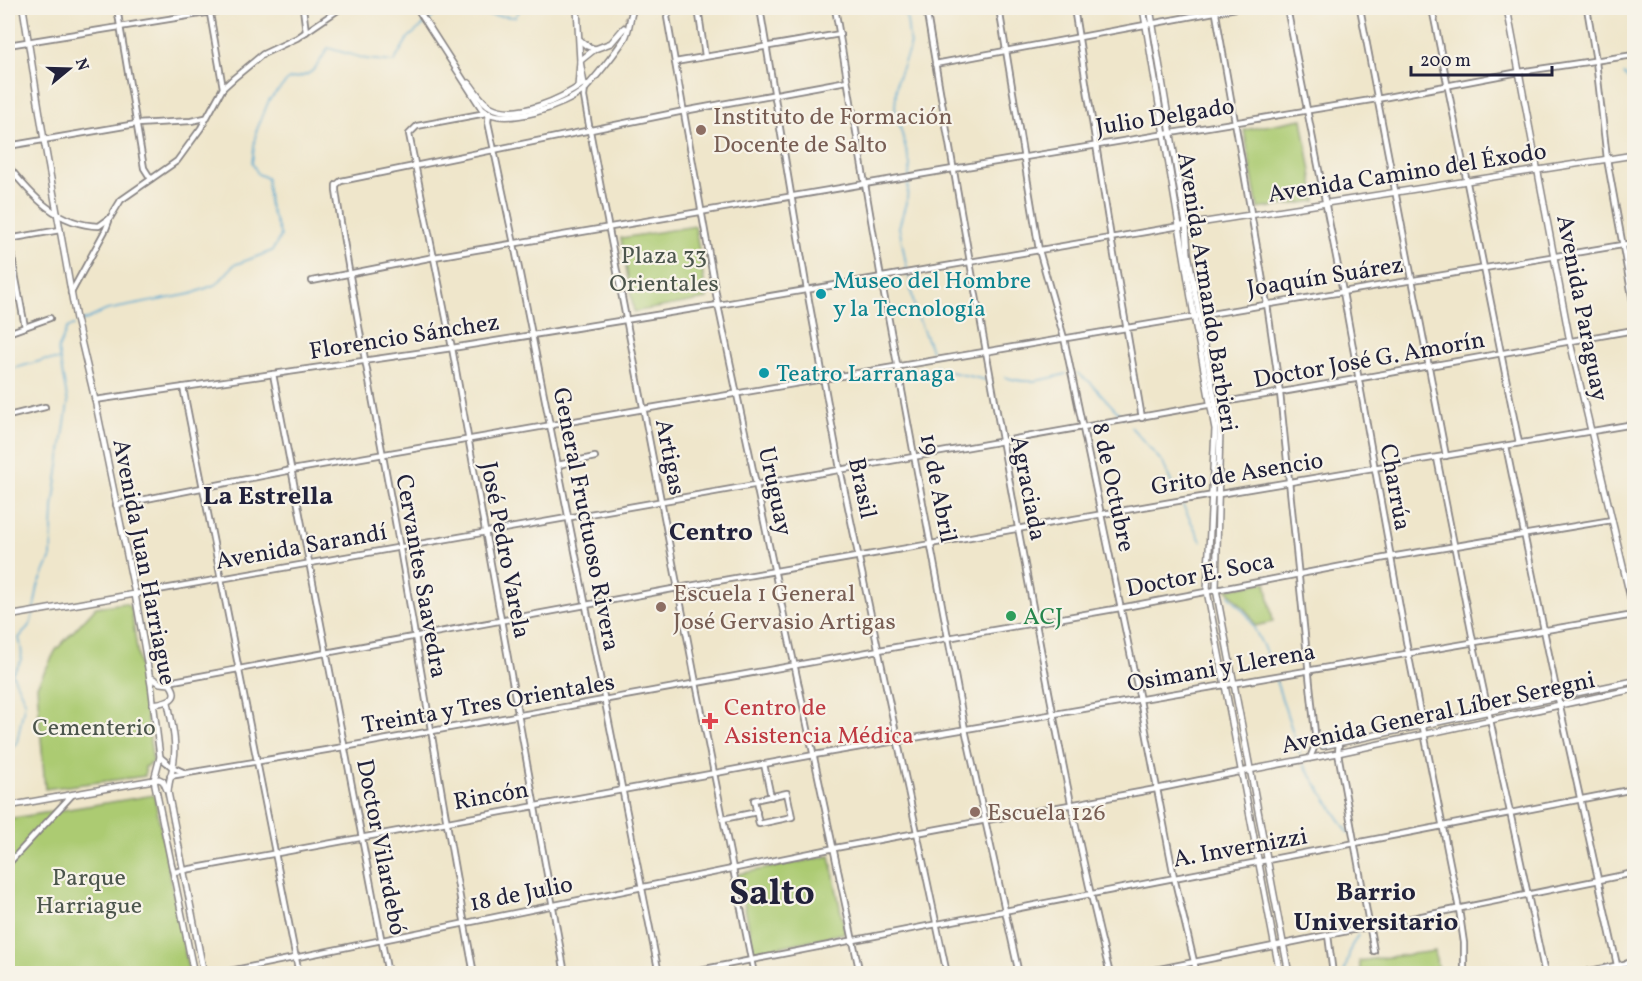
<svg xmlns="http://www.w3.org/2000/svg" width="1642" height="981" viewBox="0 0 1642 981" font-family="Vollkorn,serif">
<rect width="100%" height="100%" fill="#f7f3e8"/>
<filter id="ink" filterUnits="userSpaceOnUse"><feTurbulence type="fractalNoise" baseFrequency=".0167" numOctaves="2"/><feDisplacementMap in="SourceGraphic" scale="12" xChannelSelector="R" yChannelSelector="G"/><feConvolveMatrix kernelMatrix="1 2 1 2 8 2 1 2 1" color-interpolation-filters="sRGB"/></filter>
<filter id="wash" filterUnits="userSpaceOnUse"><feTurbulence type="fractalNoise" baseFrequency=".008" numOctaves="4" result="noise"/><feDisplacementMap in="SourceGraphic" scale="24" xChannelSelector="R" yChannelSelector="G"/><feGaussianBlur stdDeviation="1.35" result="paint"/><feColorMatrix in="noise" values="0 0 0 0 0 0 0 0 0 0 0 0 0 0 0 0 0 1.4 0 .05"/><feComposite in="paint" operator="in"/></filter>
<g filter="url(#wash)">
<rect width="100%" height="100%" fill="#efe6cb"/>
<g fill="#accb72" stroke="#677656" stroke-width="1.5">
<path d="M1302,119L1316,201L1258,209L1244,130Z"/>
<path d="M695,226L707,299L634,312L621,238Z"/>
<path d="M1266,582L1273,622L1255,626L1250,615L1227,589Z"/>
<path d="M125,603L131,608L153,762L145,767V776L45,789L37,686L56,650L96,607Z"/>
<path d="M154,795L189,973L8,974V819Z"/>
<path d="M830,856L845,933L754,952L738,874Z"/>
<path d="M1435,951L1438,973H1361L1359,961Z"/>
</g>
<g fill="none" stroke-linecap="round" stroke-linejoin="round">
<g stroke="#57a7d1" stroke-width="1.5">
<path d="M902,8L907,20L910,47L897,80L895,108L910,164L907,199L899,227L915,310L931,350"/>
<path d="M1624,74L1634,86"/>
<path d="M79,323L107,310L191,294L217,284L234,265L272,251L281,236L269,204L267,178L258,174L252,163L256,132L269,100L289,79C314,76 316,68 328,48L366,59L394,62L408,38L434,16L451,9L485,15L515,17L521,8"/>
<path d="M936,365L938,369L986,380"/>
<path d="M8,370L44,360H59"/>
<path d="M1077,373L1090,382L1123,418"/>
<path d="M1005,377C1028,385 1043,380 1066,374"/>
<path d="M1131,427L1163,463L1175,491"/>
<path d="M1182,504L1201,541"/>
<path d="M1229,595L1248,616L1272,664"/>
<path d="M34,608L38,586L51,557L53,507L68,403L58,350L67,328L74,325"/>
<path d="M1275,678L1300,754"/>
<path d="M8,753L17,742L25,701L12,673C24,662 23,653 19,638L31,623L33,613"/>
<path d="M1304,765L1349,834"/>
<path d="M1344,974L1351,947L1358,935"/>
</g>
</g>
</g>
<g filter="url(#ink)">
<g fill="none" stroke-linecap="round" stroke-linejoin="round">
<path stroke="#c6bfae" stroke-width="5" stroke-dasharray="5 2.5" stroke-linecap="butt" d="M624,28L631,8"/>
<defs>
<g id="minor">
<path d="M117,8L144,168L151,179"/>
<path d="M209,8L223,88"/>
<path d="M303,8L306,32"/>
<path d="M678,8L670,10L667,17L718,305L860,974"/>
<path d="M698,8L705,56"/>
<path d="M760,8L807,290L840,469L947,974"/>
<path d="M835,8L881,278L965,729L1019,974"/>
<path d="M926,8C955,183 987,358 1019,533C1047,681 1073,828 1110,974"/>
<path d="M999,8L1039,250L1064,338L1140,700L1174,877L1197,974"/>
<path d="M1074,8L1111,238L1142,418"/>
<path d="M1215,8L1267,304L1280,393L1316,743L1310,758"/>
<path d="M1287,8L1343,292L1408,652L1459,909L1464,943V974"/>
<path d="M1360,8L1446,456"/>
<path d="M1432,8L1519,443"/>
<path d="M1587,8L1596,61L1607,159L1634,307"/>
<path d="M8,45L237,8"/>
<path d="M675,62L840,34"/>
<path d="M935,64L1236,8"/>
<path d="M585,88L584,97L590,131L696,683L754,974"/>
<path d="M489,112L488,122L514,244L659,974"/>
<path d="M486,113L417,126L409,134L452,348L565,974"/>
<path d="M8,146L136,124L191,121L205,118"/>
<path d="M8,166C32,196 57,225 99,226L110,218L121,200L177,161L201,128L223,88L234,78L263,54L297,38L341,8"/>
<path d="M8,236L25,327"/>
<path d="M8,239L60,230"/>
<path d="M312,281L434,257L953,169L1377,99L1519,72L1634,55"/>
<path d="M71,293L106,229L109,221"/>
<path d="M8,333L50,318"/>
<path d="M273,374L388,974"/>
<path d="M183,387L299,974"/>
<path d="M95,400L452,348L718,305L1186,225"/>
<path d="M8,416L45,407"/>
<path d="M1506,446L1558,698L1619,974"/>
<path d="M1437,458L1473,641L1545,974"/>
<path d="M558,465L595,457"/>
<path d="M116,505L292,470L644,409L1634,243"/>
<path d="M135,594L1634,330"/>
<path d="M168,682L678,588L1166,503L1634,424"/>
<path d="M1339,742L1338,753L1374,951"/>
<path d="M160,757L172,767L183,772"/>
<path d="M764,764L771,797"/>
<path d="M170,776L344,747L879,650L1120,608L1390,557L1612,520"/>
<path d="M787,793L792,817L759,824L754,800Z"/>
<path d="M723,819L757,812"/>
<path d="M8,864L72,795"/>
<path d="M174,872L814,755L1634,615"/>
<path d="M1328,935L1333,974"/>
<path d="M215,974L835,848L1156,789L1249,770"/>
<path d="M474,974C447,832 425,690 400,549C379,429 354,311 336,191V185L341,181L684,111L847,81"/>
<path d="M679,974L1634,789"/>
<path d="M1135,974L1634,873"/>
<path d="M1576,974L1634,962"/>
</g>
<g id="tertiary">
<path d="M23,8L44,140L76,319L95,400L135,594L151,685L160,757L154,780L194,974"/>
<path d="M417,8L482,109C503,128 566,106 585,89C596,77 616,52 625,38C630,29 629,17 634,8"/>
<path d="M577,8L580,61L584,84"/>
<path d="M1143,8L1194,316L1215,429L1207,591L1280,974"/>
<path d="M1150,8L1186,225L1188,253L1220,429L1216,589L1289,974"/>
<path d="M1507,8L1570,342L1634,613"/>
<path d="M580,40L587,46L595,49L611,43L624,28"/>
<path d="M469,83C475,90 482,103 491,107C517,121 563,98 584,83"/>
<path d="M578,87L580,61L595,49"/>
<path d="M1186,225L1634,155"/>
<path d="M8,616L135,594"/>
<path d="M150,677L160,683L170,684C182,700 165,702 153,704"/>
<path d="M168,702C171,720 177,741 174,759C173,771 169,778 168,792L204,974"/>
<path d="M1316,743L1323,746L1634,681"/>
<path d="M1249,770L1338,753L1634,689"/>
<path d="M8,806L159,779L163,781L167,790"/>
</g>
</defs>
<use href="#minor" stroke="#888483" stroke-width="8"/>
<use href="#tertiary" stroke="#888483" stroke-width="8"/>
<use href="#minor" stroke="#fff" stroke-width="4.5"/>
<use href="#tertiary" stroke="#fff" stroke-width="5"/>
</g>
</g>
<g fill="#8d6e63" stroke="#f7f3e8" stroke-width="2">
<circle cx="701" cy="130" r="6"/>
<circle cx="661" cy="607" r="6"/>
<circle cx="975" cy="812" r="6"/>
</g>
<g fill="#0f9aa8" stroke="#f7f3e8" stroke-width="2">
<circle cx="821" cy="294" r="6"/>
<circle cx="764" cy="373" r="6"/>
</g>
<circle fill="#2e9e5b" stroke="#f7f3e8" stroke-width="2" cx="1011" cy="616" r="6"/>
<path fill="#e0444e" stroke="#f7f3e8" stroke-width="2" d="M707 712h6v6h6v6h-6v6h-6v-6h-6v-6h6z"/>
<g text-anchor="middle" stroke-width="4.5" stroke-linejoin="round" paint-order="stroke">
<g font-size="24" fill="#785e54" stroke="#f7f3e8" text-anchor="start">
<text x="713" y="124">Instituto de Formación<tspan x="713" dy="28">Docente de Salto</tspan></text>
<text x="673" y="601">Escuela 1 General<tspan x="673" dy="28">José Gervasio Artigas</tspan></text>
<text x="987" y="820">Escuela 126</text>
</g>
<g font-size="24" fill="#22223b" stroke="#f7f3e8">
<text transform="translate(1165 116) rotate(-9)" y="8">Julio Delgado</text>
<text transform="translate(1407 172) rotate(-9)" y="8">Avenida Camino del Éxodo</text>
<text transform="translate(1325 276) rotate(-9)" y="8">Joaquín Suárez</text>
<text transform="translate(1208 292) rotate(81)" y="8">Avenida Armando Barbieri</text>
<text transform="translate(1583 308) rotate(79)" y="8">Avenida Paraguay</text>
<text transform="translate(404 336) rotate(-9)" y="8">Florencio Sánchez</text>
<text transform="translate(1369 359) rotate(-10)" y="8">Doctor José G. Amorín</text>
<text transform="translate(671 457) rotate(79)" y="8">Artigas</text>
<text transform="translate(1237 473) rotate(-9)" y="8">Grito de Asencio</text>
<text transform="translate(1114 487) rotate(78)" y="8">8 de Octubre</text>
<text transform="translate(1396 487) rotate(80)" y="8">Charrúa</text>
<text transform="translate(863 488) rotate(78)" y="8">Brasil</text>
<text transform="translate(939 488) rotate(79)" y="8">19 de Abril</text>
<text transform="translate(1029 488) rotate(79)" y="8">Agraciada</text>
<text transform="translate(776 491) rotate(78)" y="8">Uruguay</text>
<text transform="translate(587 519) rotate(79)" y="8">General Fructuoso Rivera</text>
<text transform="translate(301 546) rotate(-10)" y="8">Avenida Sarandí</text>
<text transform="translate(506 550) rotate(79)" y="8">José Pedro Varela</text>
<text transform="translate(145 562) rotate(79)" y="8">Avenida Juan Harriague</text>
<text transform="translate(1200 574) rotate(-11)" y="8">Doctor E. Soca</text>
<text transform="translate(422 576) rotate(80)" y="8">Cervantes Saavedra</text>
<text transform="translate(1221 667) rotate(-10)" y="8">Osimani y Llerena</text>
<text transform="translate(488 703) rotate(-10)" y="8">Treinta y Tres Orientales</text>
<text transform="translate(1438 712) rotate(-12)" y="8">Avenida General Líber Seregni</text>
<text transform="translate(491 795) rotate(-10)" y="8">Rincón</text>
<text transform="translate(382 847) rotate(79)" y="8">Doctor Vilardebó</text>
<text transform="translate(1240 847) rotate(-10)" y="8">A. Invernizzi</text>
<text transform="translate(521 893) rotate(-11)" y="8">18 de Julio</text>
</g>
<g font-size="24" fill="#4b554c" stroke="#f7f3e8">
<text x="664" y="263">Plaza 33<tspan x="664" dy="28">Orientales</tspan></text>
<text x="94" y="735">Cementerio</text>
<text x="89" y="885">Parque<tspan x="89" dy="28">Harriague</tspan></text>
</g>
<g font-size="24" fill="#0d838f" stroke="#f7f3e8" text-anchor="start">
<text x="833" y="288">Museo del Hombre<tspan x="833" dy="28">y la Tecnología</tspan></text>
<text x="776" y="381">Teatro Larranaga</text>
</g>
<g font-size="24" fill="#27864d" stroke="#f7f3e8" text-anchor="start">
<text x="1023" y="624">ACJ</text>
</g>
<g font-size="24" fill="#be3a42" stroke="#f7f3e8" text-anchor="start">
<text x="724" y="715">Centro de<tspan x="724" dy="28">Asistencia Médica</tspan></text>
</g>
<g font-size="26" font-weight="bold" fill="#22223b" stroke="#f7f3e8">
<text x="268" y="504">La Estrella</text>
<text x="711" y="540">Centro</text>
<text x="1376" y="900">Barrio<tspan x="1376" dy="30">Universitario</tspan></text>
</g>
<g font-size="36" font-weight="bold" fill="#22223b" stroke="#f7f3e8">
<text x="772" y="904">Salto</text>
</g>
</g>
<rect width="1642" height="981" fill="none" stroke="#f7f3e8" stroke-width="30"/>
<g transform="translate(69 69) rotate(71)" stroke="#f7f3e8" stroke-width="4.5" paint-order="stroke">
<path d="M0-4.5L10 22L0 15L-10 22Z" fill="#22223b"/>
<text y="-9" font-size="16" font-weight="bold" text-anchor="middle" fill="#22223b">N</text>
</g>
<path d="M1411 66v9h141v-9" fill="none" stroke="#22223b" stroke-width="3"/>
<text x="1420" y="66" font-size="18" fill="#22223b" stroke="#f7f3e8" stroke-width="4.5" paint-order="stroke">200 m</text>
</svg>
